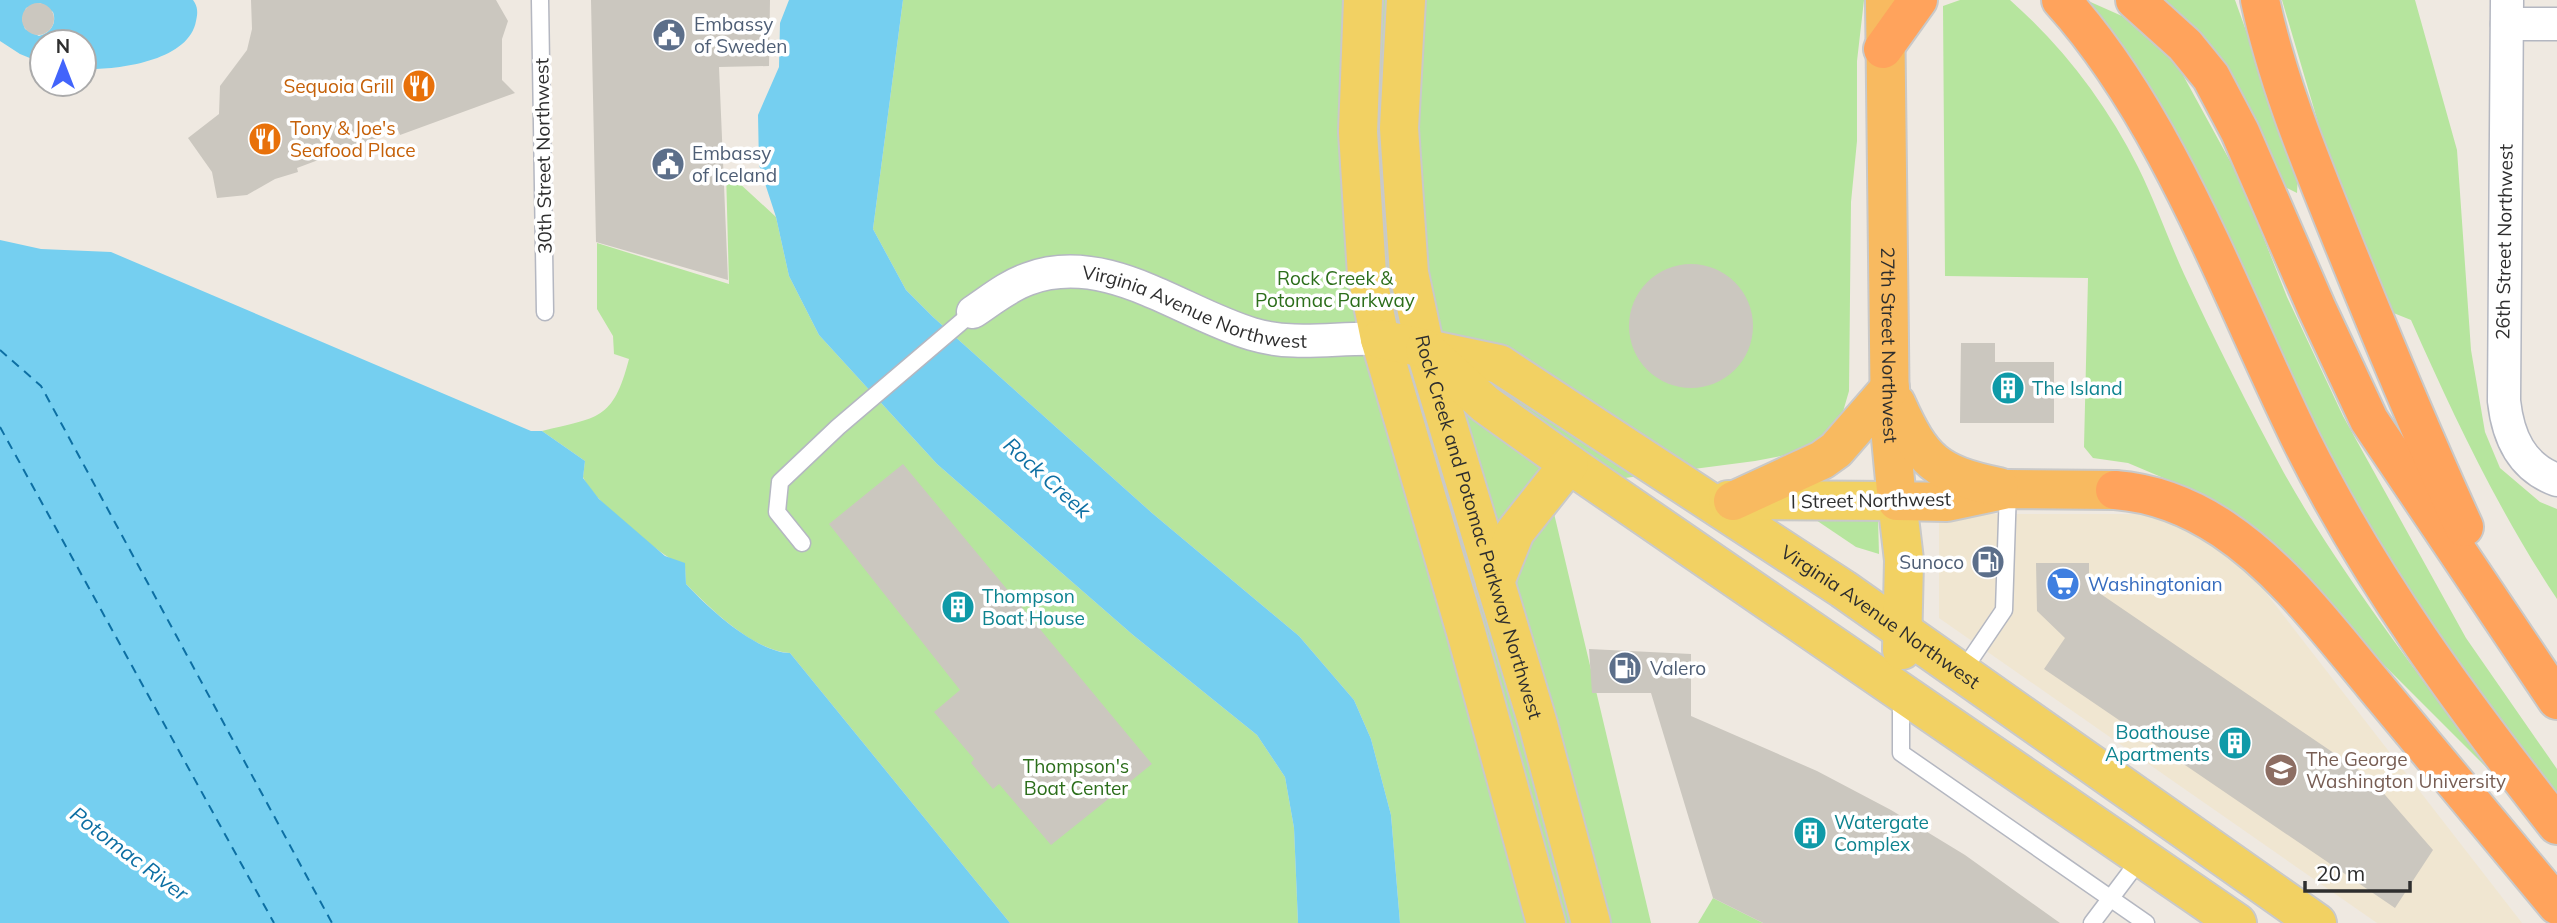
<svg xmlns="http://www.w3.org/2000/svg" width="2557" height="923" viewBox="0 0 2557 923" font-family="Mulish,sans-serif">
<rect width="100%" height="100%" fill="#efe9e1"/>
<path fill="#f0e6d1" d="M1939,514H2146L2187,526L2242,562L2522,923H2377L1939,618Z"/>
<g fill="#b6e59e">
<path d="M903,0H1864L1857,61V141L1851,202L1849,391L1833,446L1755,461L1548,488L1651,923H1400L1391,815L1371,739L1354,700L1299,636L1152,513L933,317L906,290L873,229Z"/>
<path d="M1960,0H2010C2063,47 2106,103 2138,167C2155,201 2168,239 2184,274C2215,341 2249,408 2284,473C2343,578 2418,672 2488,769L2351,632L2265,536L2221,508L2173,482L2128,463L2093,458L2084,447L2088,278L1945,276L1943,6Z"/>
<path d="M2086,0L2122,16L2178,66L2241,181L2287,297L2343,416L2466,638L2557,769V800L2503,728L2359,521L2115,38Z"/>
<path d="M2164,0H2235L2298,175L2297,193L2277,183L2192,30Z"/>
<path d="M2282,0H2415L2457,150L2471,350L2485,432L2500,468L2540,502L2557,509V599C2499,512 2453,415 2411,320L2391,312L2322,136Z"/>
<path d="M726,171L776,217L789,276L819,335L937,464L1133,635L1257,735L1285,777L1294,828L1298,923H1010L790,653C753,651 711,609 686,584L685,567C661,556 593,501 583,477L585,461L542,431C598,417 613,421 629,359L614,354L613,336L597,309V243L729,284Z"/>
<path d="M1813,518L1878,519L1879,554L1856,547Z"/>
<path d="M1713,898L1763,923H1698Z"/>
</g>
<g fill="#75cff0" fill-rule="evenodd">
<path d="M0,0H193C198,7 198,13 196,21C189,61 118,70 84,69V42H42V63L20,54L0,41ZM40,3L53,12C57,23 51,33 39,36L25,29L22,19L26,8Z"/>
<path d="M789,0H903L873,229L906,290L933,317L1152,513L1299,636L1354,700L1371,739L1391,815L1400,923H1298L1294,828L1285,777L1257,735L1133,635L937,464L819,335L789,276L776,217L759,165L758,115L779,67L780,23Z"/>
<path d="M0,240L41,249L111,252L531,431H542L585,461L583,478L599,499L665,556L685,563L686,584C708,608 756,652 790,653L1010,923H0Z"/>
</g>
<g fill="none" stroke-linecap="round" stroke-linejoin="round">
<g stroke="#0d6fa3" stroke-width="2" stroke-dasharray="9 7" stroke-linecap="butt">
<path d="M0,350L41,386L332,923"/>
<path d="M0,427L274,923"/>
</g>
</g>
<g fill="#cbc7bf">
<path d="M251,0H496L508,21L502,39V80L515,93L400,135L398,130L297,168L298,172L275,179L247,195L217,198L212,172L188,138L219,114L220,86L247,50L252,29Z"/>
<path d="M591,0H770L769,66L719,67L728,280L596,242Z"/>
<circle cx="38" cy="19" r="16"/>
<circle cx="1691" cy="326" r="62"/>
<path d="M1961,343H1995V362H2054V423H1960Z"/>
<path d="M903,464L1152,764L1051,845L999,784L993,789L971,763L974,759L934,712L960,690L829,524Z"/>
<path d="M2036,563H2089V586L2369,777V784L2379,788L2433,850L2395,908L2044,669L2065,638L2037,611Z"/>
<path d="M1589,649L1691,654V716L1817,771L1891,810L1965,855L2060,923H1763L1713,898L1651,693H1592Z"/>
</g>
<g fill="none" stroke-linecap="round" stroke-linejoin="round">
<defs>
<g id="service">
<path d="M540,0L545,312"/>
<path d="M802,543L777,512L780,482L838,427L973,312"/>
<path d="M1962,672L2004,610L2008,489"/>
<path d="M1901,696V753L2146,923"/>
<path d="M2092,923L2141,858"/>
</g>
<g id="minor">
<path d="M2507,0L2504,401C2508,437 2521,467 2557,480"/>
<path d="M2507,24H2557"/>
<path id="s1" d="M973,312C991,300 1008,286 1028,279C1106,250 1181,313 1252,334C1295,347 1337,337 1380,339"/>
</g>
<g id="primary">
<path d="M1363,0L1358,132L1367,275L1380,339L1466,632L1546,923"/>
<path id="s2" d="M1406,0L1399,128L1409,273L1425,349L1538,724L1591,923"/>
<path id="s3" d="M1380,339L1499,364L1843,589L2317,923"/>
<path d="M1425,349L1485,404L1569,464L2237,923"/>
<path d="M1728,500L1897,501L1904,560L1902,650"/>
<path d="M1495,582L1515,532L1569,464"/>
</g>
<g id="trunk">
<path id="s4" d="M1885,0L1890,428L1897,501L1947,502L2008,489L2115,490"/>
<path d="M1896,403C1922,461 1936,474 1999,487"/>
<path d="M1733,501L1822,460L1836,450L1890,388"/>
</g>
<g id="motorway">
<path d="M2061,0C2169,119 2232,300 2303,444C2372,582 2462,704 2557,825"/>
<path d="M2135,0L2185,45L2211,77L2240,132L2317,309L2369,420L2557,700"/>
<path d="M2260,0C2278,85 2313,167 2345,247C2383,341 2422,435 2464,527"/>
<path d="M1883,49L1918,0"/>
<path d="M2115,490C2155,493 2190,507 2223,529C2283,569 2328,630 2374,685C2435,758 2496,832 2557,905"/>
</g>
</defs>
<use href="#service" stroke="#b4b7c1" stroke-width="19"/>
<use href="#minor" stroke="#b4b7c1" stroke-width="35"/>
<use href="#primary" stroke="#c9c9c9" stroke-width="42"/>
<use href="#trunk" stroke="#c9c9c9" stroke-width="42"/>
<use href="#motorway" stroke="#c9c9c9" stroke-width="42"/>
<use href="#service" stroke="#fff" stroke-width="16"/>
<use href="#minor" stroke="#fff" stroke-width="32"/>
<use href="#primary" stroke="#f2d163" stroke-width="38"/>
<use href="#trunk" stroke="#f8ba60" stroke-width="38"/>
<use href="#motorway" stroke="#ffa35c" stroke-width="38"/>
</g>
<defs>
<symbol id="civic-disc" viewBox="-11 -11 22 22"><circle r="9.5" fill="#5c6f8a" stroke="#fff"/><path d="M-.6-6.5H3V-4.5H.6V-3L4-1V1h2V6H-6V1h2V-1L-.6-3ZM-1.2 2.5V6h2.4V2.5Z" fill="#fff"/></symbol>
<symbol id="restaurant-disc" viewBox="-11 -11 22 22"><circle r="9.5" fill="#e8710a" stroke="#fff"/><path d="M-5-6h1v4h1v-4h1v4h1v-4h1v5L-1.5 .5V6h-2V.5L-5-1ZM5-6V6H3V1.5H1.5Q1.5-4 5-6Z" fill="#fff"/></symbol>
<symbol id="building-disc" viewBox="-11 -11 22 22"><circle r="9.5" fill="#0f9aa8" stroke="#fff"/><path d="M-4-6H4V6H1V3H-1V6H-4ZM-2.5-4.3h1.7v1.8h-1.7ZM.8-4.3h1.7v1.8H.8ZM-2.5-1h1.7V.8h-1.7ZM.8-1h1.7V.8H.8Z" fill="#fff"/></symbol>
<symbol id="fuel-disc" viewBox="-11 -11 22 22"><circle r="9.5" fill="#5c6f8a" stroke="#fff"/><path d="M-5.5-6h7V0h2V4h1.3V-2.5L3-4.5l.8-.8L6-3V5H2.5V1h-1V6h-7ZM-4.2-4.7v3.2H.2V-4.7Z" fill="#fff"/></symbol>
<symbol id="supermarket-disc" viewBox="-11 -11 22 22"><circle r="9.5" fill="#3f7fe0" stroke="#fff"/><path d="M-6-5.5h2.5l.6 2H6L4.5 2H-2.5L-4.4-4H-6ZM-1.5 3.2a1.3 1.3 0 1 0 .1 0ZM3 3.2a1.3 1.3 0 1 0 .1 0Z" fill="#fff"/></symbol>
<symbol id="university-disc" viewBox="-11 -11 22 22"><circle r="9.5" fill="#8d6e63" stroke="#fff"/><path d="M0-5L7-2L0 1L-7-2ZM-4 1L0 2.5L4 1V4Q0 6-4 4Z" fill="#fff"/></symbol>
</defs>
<g fill-rule="evenodd">
<use href="#civic-disc" x="650" y="16" width="38" height="38"/>
<use href="#restaurant-disc" x="400" y="67" width="38" height="38"/>
<use href="#restaurant-disc" x="246" y="120" width="38" height="38"/>
<use href="#civic-disc" x="649" y="145" width="38" height="38"/>
<use href="#building-disc" x="1989" y="369" width="38" height="38"/>
<use href="#fuel-disc" x="1969" y="543" width="38" height="38"/>
<use href="#supermarket-disc" x="2044" y="565" width="38" height="38"/>
<use href="#building-disc" x="939" y="588" width="38" height="38"/>
<use href="#fuel-disc" x="1606" y="649" width="38" height="38"/>
<use href="#building-disc" x="2216" y="724" width="38" height="38"/>
<use href="#university-disc" x="2262" y="751" width="38" height="38"/>
<use href="#building-disc" x="1791" y="814" width="38" height="38"/>
</g>
<g text-anchor="middle" stroke-width="7" stroke-linejoin="round" paint-order="stroke">
<g font-size="19" fill="#4e5e75" stroke="#fff" text-anchor="start">
<text x="694" y="31">Embassy<tspan x="694" dy="22">of Sweden</tspan></text>
<text x="692" y="160">Embassy<tspan x="692" dy="22">of Iceland</tspan></text>
<text x="1964" y="569" text-anchor="end">Sunoco</text>
<text x="1650" y="675">Valero</text>
</g>
<g font-size="19" fill="#c56008" stroke="#fff" text-anchor="end">
<text x="394" y="93">Sequoia Grill</text>
<text x="290" y="135" text-anchor="start">Tony &amp; Joe's<tspan x="290" dy="22">Seafood Place</tspan></text>
</g>
<g font-size="19" fill="#2e2e2e" stroke="#fff">
<text transform="translate(543 156) rotate(-91)" y="7">30th Street Northwest</text>
<text transform="translate(2504 242) rotate(-89)" y="7">26th Street Northwest</text>
<text dy="7" stroke="none"><textPath href="#s1" startOffset="238">Virginia Avenue Northwest</textPath></text>
<text dy="7" stroke="none"><textPath href="#s4" startOffset="345">27th Street Northwest</textPath></text>
<text transform="translate(1871 500) rotate(-1)" y="7">I Street Northwest</text>
<text dy="7" stroke="none"><textPath href="#s2" startOffset="537">Rock Creek and Potomac Parkway Northwest</textPath></text>
<text dy="7" stroke="none"><textPath href="#s3" startOffset="579">Virginia Avenue Northwest</textPath></text>
</g>
<g font-size="19" fill="#2c6e1b" stroke="#fff">
<text x="1335" y="285">Rock Creek &amp;<tspan x="1335" dy="22">Potomac Parkway</tspan></text>
<text x="1076" y="773">Thompson's<tspan x="1076" dy="22">Boat Center</tspan></text>
</g>
<g font-size="19" fill="#0d838f" stroke="#fff" text-anchor="start">
<text x="2032" y="395">The Island</text>
<text x="982" y="603">Thompson<tspan x="982" dy="22">Boat House</tspan></text>
<text x="2210" y="739" text-anchor="end">Boathouse<tspan x="2210" dy="22">Apartments</tspan></text>
<text x="1834" y="829">Watergate<tspan x="1834" dy="22">Complex</tspan></text>
</g>
<g font-size="19" fill="#366cbe" stroke="#fff" text-anchor="start">
<text x="2088" y="591">Washingtonian</text>
</g>
<g font-size="19" fill="#785e54" stroke="#fff" text-anchor="start">
<text x="2306" y="766">The George<tspan x="2306" dy="22">Washington University</tspan></text>
</g>
<g font-size="21" font-style="italic" fill="#0d6fa3" stroke="#fff">
<text transform="translate(1047 478) rotate(42)" y="7">Rock Creek</text>
<text transform="translate(129 854) rotate(37)" y="7">Potomac River</text>
</g>
</g>
<g transform="translate(63 63)"><circle r="33" fill="#ffffff" stroke="#ababab" stroke-width="2"/>
<path d="M0-5L12 26L0 18L-12 26Z" fill="#4264fb"/>
<text y="-10" font-size="19" font-weight="bold" text-anchor="middle" fill="#2e2e2e">N</text>
</g>
<path d="M2305 881v10h105v-10" fill="none" stroke="#2e2e2e" stroke-width="3.5"/>
<text x="2316" y="881" font-size="21" fill="#2e2e2e" stroke="#ffffff" stroke-width="5" paint-order="stroke">20 m</text>
</svg>
